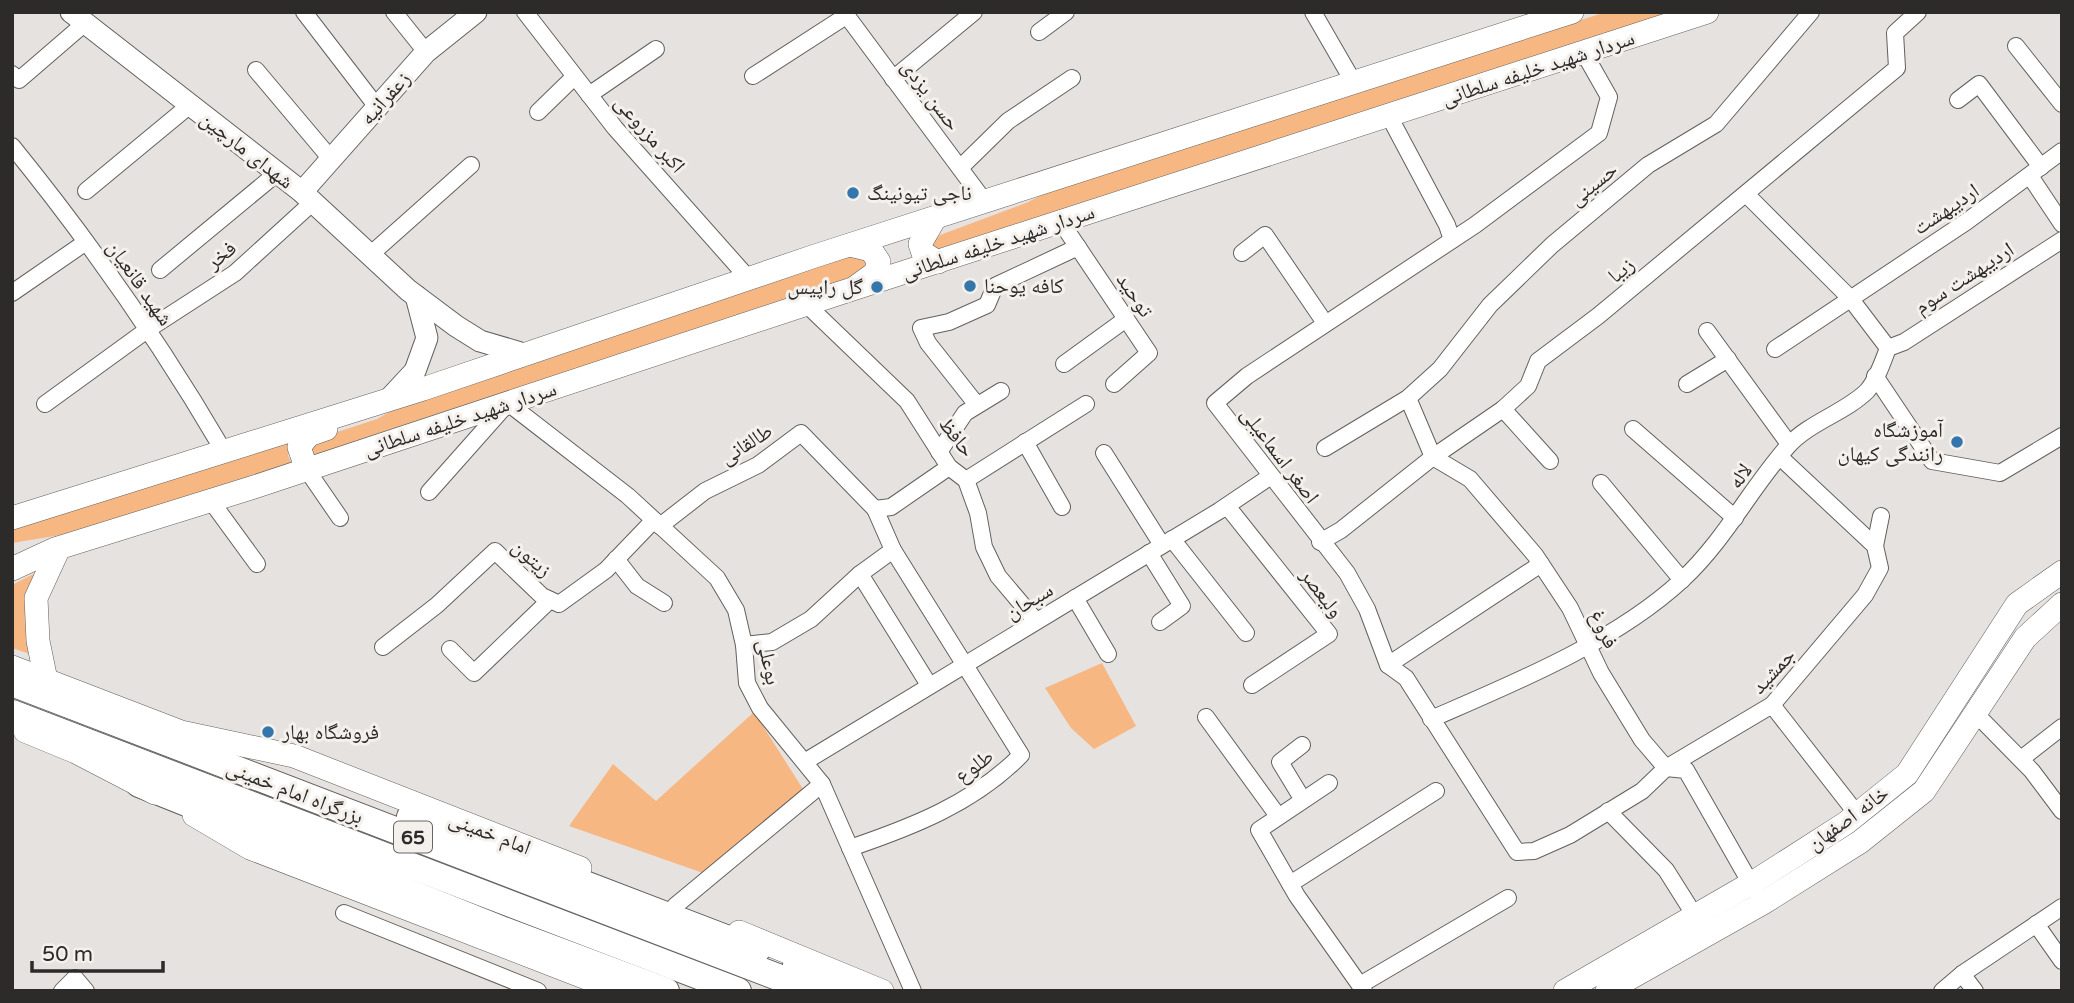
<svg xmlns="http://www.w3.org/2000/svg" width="2074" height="1003" viewBox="0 0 2074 1003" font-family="'Varela Round','Noto Naskh Arabic',sans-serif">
<rect width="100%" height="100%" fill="#e6e2df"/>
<g fill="#f7b783">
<path d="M1606,12H1688L943,252L933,250L932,243L940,235L1026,203L1062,185Z"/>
<path d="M855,254L865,260L866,271L844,281L315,457L310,448L313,440L377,419L398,407Z"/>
<path d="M290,440L288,456L294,467L85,531L12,543V529Z"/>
<path d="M43,569L30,654L12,648V585Z"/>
<path d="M1102,663L1136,726L1094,749L1071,728L1045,688Z"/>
<path d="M754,712L803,789L703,873L569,826L613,764L656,801Z"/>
</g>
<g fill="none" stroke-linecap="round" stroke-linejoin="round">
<defs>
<g id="minor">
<path d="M304,12L377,107"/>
<path d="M394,12L426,52"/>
<path d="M525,12L615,128L749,279"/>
<path d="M844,12L985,202"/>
<path d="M1313,12L1354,83"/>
<path d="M1039,32L1066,12"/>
<path d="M2016,46L2062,104"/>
<path d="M1584,53L1609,97L1599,133L1475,225L1247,376L1215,403L1347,573L1367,609L1388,665L1406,678L1517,852L1534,851L1570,835L1642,791L1666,768L1772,705L1865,595L1880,568L1875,546L1780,457"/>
<path d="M256,70L331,159"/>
<path d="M12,74L19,80L84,24"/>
<path d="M753,76L846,16"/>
<path d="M893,79L974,12"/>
<path d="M589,95L656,49"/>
<path d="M1958,100L1979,84L2041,167"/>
<path d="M538,112L574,77"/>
<path d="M1389,116L1447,225L1452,240"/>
<path d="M12,146C90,242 161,344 223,450"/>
<path d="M960,168L1008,121L1072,78"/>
<path d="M2030,176L2062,224"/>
<path d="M86,191L190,105"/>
<path d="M1061,222L1149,353L1114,384"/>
<path d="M1242,253L1265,235L1325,323"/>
<path d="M370,255L471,165"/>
<path d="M160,270L276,174"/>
<path d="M12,293L86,242"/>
<path d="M806,304L907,401L949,467L966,480L978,513L984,547L998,576L1036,621"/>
<path d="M1707,331L1789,444"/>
<path d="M1888,348L1904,342L2062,240"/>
<path d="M1775,349L1966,222L2062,151"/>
<path d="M1064,364L1126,319"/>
<path d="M1875,376L1932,461L2000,473L2062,436"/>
<path d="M1687,384L1728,359"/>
<path d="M1408,398L1433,457L1470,479L1535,555L1570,608L1601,673L1642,740L1666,768L1686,770L1755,891"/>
<path d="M45,404L147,330L235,273L313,202"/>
<path d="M977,405L928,343L921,328L949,322L987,305L995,286L1078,247"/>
<path d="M1503,409L1550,461"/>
<path d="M1633,429L1735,518"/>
<path d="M1025,442L1062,507"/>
<path d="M1325,448L1408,398L1440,369L1490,305L1552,245L1648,165L1716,124L1811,12"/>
<path d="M939,452L965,413L1001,391"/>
<path d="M1104,453L1162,545"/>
<path d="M307,470L340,518"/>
<path d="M966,480L1086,404"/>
<path d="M1601,483L1682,580"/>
<path d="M429,492L508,403L628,496L717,578L736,610L744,645L747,683L760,708L822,784L913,991"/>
<path d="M211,501L257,564"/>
<path d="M1227,506L1329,634L1252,685"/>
<path d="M660,526L705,491L758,465L801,433L875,509L891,507L949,467"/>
<path d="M1172,539L1246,633"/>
<path d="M1320,542L1341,530L1433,457L1503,409L1528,386L1538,361L1598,316L1897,68L1895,33L1918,12"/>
<path d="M1875,546L1881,516"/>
<path d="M1149,553L1182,606L1160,622"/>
<path d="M616,559L637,586L664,603"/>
<path d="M860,574L929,685"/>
<path d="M1075,598L1108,654"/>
<path d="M744,645L772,642L811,619L860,574L893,550"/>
<path d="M383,647L437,605L495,551L542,596L559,604L606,570L653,521"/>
<path d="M450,649L474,673L550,600"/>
<path d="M1388,665L1541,564"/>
<path d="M1772,705L1857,814"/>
<path d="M1976,714L2032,771L2062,811"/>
<path d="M1206,717L1278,816"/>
<path d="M1431,719C1514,683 1615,642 1682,580C1725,540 1750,489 1788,446C1808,423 1846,412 1867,391C1877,380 1883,361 1888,348L1850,298L1746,194"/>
<path d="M1302,745L1280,762L1303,800"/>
<path d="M2021,759L2062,727"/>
<path d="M806,761L1219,511L1271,476"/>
<path d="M1329,783L1259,830L1297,896L1364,991"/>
<path d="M1608,811L1666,870L1695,916"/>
<path d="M850,848C912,827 974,803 1021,755L893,550L875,509"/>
<path d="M1290,884L1436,791"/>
<path d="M675,906L822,784"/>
<path d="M344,913L538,991"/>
<path d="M2036,924L2062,961"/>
<path d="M1962,974L1975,991"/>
<path d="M1360,985L1508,898"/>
<path d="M62,991L75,978L86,991"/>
<path d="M1942,991L1962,974L2062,907"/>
</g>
<g id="tertiary">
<path d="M71,12L302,192L408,290L456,326L480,341L524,354"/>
<path d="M302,192L426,52L476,12"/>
<path d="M389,399L415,371L427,338L416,296"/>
</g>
<g id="secondary">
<path d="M935,218L920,244L923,253L938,262"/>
<path d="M850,245L871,250L879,262L875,273L857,286"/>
<path d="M307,470L299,447L309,435L326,429"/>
<path d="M12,518L423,389L815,256L1572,12"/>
<path d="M12,569L55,549L251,488L834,295L1707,12"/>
<path d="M12,667L181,732L294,756L580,868"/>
<path d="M46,680L38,641L36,598L59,548"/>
<path d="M25,731L76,752L155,793"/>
<path d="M194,815L250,848L620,991"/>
<path d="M739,932L882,991"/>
<path d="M1565,991L1757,880L1846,823L1907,774L2017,604L2062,572"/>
<path d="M1607,991L1763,903L1860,842L1924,791L2025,638L2062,604"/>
</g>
<g id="trunk">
<path d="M12,683L814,991"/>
<path d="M12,713L738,991"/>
<path d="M139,784L501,929L666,991"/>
<path d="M410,817L757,950"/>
<path d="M796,965L855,991"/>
</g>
</defs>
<use href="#minor" stroke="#63605d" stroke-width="18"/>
<use href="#tertiary" stroke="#63605d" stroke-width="23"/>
<use href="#secondary" stroke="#63605d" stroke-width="24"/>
<use href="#trunk" stroke="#63605d" stroke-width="28"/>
<use href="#minor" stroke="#fff" stroke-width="16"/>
<use href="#tertiary" stroke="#fff" stroke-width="21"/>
<use href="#secondary" stroke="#fff" stroke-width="23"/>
<use href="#trunk" stroke="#fff" stroke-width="26"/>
</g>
<g fill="#3476ac" stroke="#f4f0ec" stroke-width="2.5">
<circle cx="853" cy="193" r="7"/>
<circle cx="970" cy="286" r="7"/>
<circle cx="877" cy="287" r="7"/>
<circle cx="1957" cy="442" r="7"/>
<circle cx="268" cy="732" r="7"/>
</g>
<g text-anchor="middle" stroke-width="6" stroke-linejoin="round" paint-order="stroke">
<rect fill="#f4f0ec" stroke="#686664" stroke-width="2" x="394" y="821.5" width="38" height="31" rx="5"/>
<g font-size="19" font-weight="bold" fill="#2c2b2a">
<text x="413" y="844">65</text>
</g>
<g font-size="21" fill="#2c2b2a" stroke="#f4f0ec">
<text transform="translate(1538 68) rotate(-18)" y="7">سردار شهید خلیفه سلطانی</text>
<text transform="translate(931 95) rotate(53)" y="7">حسن یزدی</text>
<text transform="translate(385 98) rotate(-48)" y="7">زعفرانیه</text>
<text transform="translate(650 134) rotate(49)" y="7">اکبر مزروعی</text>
<text transform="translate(247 150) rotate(38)" y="7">شهدای مارچین</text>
<text transform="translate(1593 184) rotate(-39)" y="7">حسینی</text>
<text transform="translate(1946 209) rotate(-34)" y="7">اردیبهشت</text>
<text transform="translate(998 242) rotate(-18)" y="7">سردار شهید خلیفه سلطانی</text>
<text transform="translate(221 255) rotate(-38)" y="7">فخر</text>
<text transform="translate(1621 270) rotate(-40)" y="7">زیبا</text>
<text transform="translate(1964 278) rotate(-33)" y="7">اردیبهشت سوم</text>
<text transform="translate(140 283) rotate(55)" y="7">شهید قانعیان</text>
<text transform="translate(1135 295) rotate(56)" y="7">توحید</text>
<text transform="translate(460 419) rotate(-18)" y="7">سردار شهید خلیفه سلطانی</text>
<text transform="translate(957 437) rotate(52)" y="7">حافظ</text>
<text transform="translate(746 444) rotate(-32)" y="7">طالقانی</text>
<text transform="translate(1280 455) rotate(53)" y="7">اصغر اسماعیلی</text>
<text transform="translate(1740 476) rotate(-54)" y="7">لاله</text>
<text transform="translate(532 558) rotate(42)" y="7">زیتون</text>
<text transform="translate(1322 593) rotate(53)" y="7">ولیعصر</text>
<text transform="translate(1029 601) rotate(-31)" y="7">سبحان</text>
<text transform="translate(1604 629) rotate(65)" y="7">فروغ</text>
<text transform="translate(769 662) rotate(78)" y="7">بوعلی</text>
<text transform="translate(1773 671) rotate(-47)" y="7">جمشید</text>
<text transform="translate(974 766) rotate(-36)" y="7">طلوع</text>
<text transform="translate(295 792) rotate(21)" y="7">بزرگراه امام خمینی</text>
<text transform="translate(1848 818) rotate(-36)" y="7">خانه اصفهان</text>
<text transform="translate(490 833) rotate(21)" y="7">امام خمینی</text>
</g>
<g font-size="21" fill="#2c2b2a" stroke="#f4f0ec" text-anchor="start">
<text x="867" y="200">ناجی‌ تیونینگ</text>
<text x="984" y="293">کافه یوحنا</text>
<text x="863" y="294" text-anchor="end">گل راپیس</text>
<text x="1943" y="437" text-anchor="end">آموزشگاه<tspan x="1943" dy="24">رانندگی کیهان</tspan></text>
<text x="282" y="739">فروشگاه بهار</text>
</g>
</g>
<rect width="2074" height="1003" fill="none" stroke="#2c2b2a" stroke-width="28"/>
<path d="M32 961v10h131v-10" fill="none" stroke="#2c2b2a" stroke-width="3.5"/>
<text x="42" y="961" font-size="21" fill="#2c2b2a" stroke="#f4f0ec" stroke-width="5" paint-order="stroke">50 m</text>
</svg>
